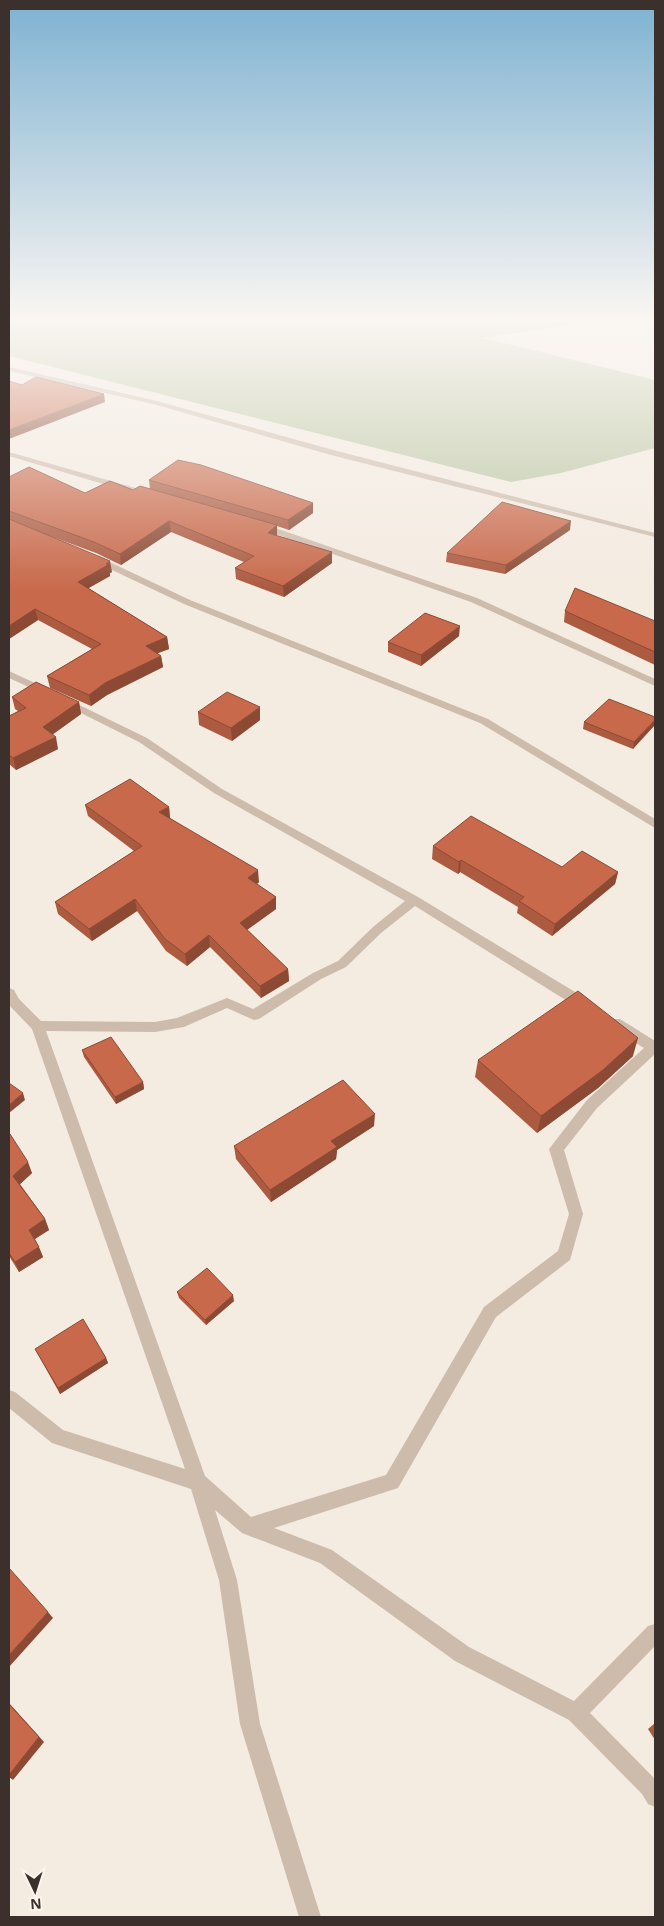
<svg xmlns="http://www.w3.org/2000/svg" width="664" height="1926" viewBox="0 0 664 1926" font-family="'Noto Sans',sans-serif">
<rect width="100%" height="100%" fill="#f4ebe1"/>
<path fill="#b8c4a0" d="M9,322H586L483,338L655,380V448L561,473L511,482L9,356Z"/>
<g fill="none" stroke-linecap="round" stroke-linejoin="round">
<g fill="#cdbbac" fill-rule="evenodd">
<path d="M9,367L157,401L337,451L655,533V537L331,455L153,404L9,371Z"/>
<path d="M9,452L153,493L154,495L147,497L9,456Z"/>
<path d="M258,524H264L477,598L655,679V686L471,602L258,528Z"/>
<path d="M93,557H99L190,600L488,719L655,819V828L480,723L184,604L93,561Z"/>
<path d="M9,671L50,690L52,692L47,695L44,694L9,678Z"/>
<path d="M65,698L147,738L222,789L418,897L590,1001L591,1005L590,1009H580L415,906L381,933L346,967L321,979L259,1019L254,1020L227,1008L184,1027L155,1032L46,1031L205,1476L251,1517L386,1475L484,1307L558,1251L569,1214L549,1149L587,1100L644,1048L610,1027L608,1023L610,1019H620L655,1041V1054L597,1108L564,1150L583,1214L570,1260L496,1317L398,1488L274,1528L332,1550L469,1647L574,1701L648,1626L655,1624V1646L590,1713L655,1779V1807L648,1804L642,1794L569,1720L455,1661L320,1563L242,1533L215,1510L237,1580L260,1724L321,1917H299L240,1724L219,1580L191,1489L52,1443L9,1408V1390L15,1392L63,1430L185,1469L32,1029L9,1005V988L14,990L19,999L41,1021L155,1022L177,1018L227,998L253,1009L313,973L338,961L373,927L405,901L214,793L139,742L61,703V699Z"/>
</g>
</g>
<g fill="#ac5a40">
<path d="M9,477L85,493L133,490L150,489L149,480L313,513L289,530L277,526V536L332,563L284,597L236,579L235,568L244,562L171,532L121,565L96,553L50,536L112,572L110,573V576L88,588L167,637L169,649L157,653L161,656L163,667L107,695L91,706L50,688L47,676L92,649L38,620L9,639Z"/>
<path d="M570,530L505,574L446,562L447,553Z"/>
<path d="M565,611L655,621V665L564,622Z"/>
<path d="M459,636L421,666L388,652V642Z"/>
<path d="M12,697L79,702L81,714L52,735L58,749L16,770L9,764V716L18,711L15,709Z"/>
<path d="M198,712L260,720L232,741L199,725Z"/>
<path d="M655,717L633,749L583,729L584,722Z"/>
<path d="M85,805L169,807L170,818L259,882L257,884L276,897V909L247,930L288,969L289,981L261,998L210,947L187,966L166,951L137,911L92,941L58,914L55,902L134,851L88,816Z"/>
<path d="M433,846L562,867L618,872L615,884L552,936L517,913L518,907L460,872L458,874L432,859Z"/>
<path d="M82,1050L143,1082L144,1089L116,1104L84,1057Z"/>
<path d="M633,1056L598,1088L537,1133L475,1077L478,1060Z"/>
<path d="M374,1126L337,1150L336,1159L271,1202L236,1159L234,1146Z"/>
<path d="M9,1133L32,1173L20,1184L45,1219L49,1230L35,1239L43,1257L19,1272L9,1256Z"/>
<path d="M177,1292L234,1301L206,1325L179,1298Z"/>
<path d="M35,1349L106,1358L108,1363L60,1394Z"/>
<path d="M655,1723V1740L648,1729Z"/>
</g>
<g fill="#8c4a34">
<path d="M104,394L105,402L9,439V430Z"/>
<path d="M313,503V513L289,530L288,520Z"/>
<path d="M169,521L171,532L121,565L120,554Z"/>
<path d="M571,521L570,530L505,574L506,565Z"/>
<path d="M277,525V536L268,533Z"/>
<path d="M332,552V563L284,597L283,586Z"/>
<path d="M110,561L112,572L110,573V576L80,593L78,582Z"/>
<path d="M35,609L38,620L9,639V626Z"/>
<path d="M460,626L459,636L421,666V655Z"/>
<path d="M167,637L169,649L148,657L146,646Z"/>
<path d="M161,656L163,667L107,695L91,706L89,695L105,683Z"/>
<path d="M79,702L81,714L46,739L43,727Z"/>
<path d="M260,707V720L232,741L231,728Z"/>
<path d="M655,720V725L633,749L634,742Z"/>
<path d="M56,737L58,749L16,770L13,758Z"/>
<path d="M169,807L170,819L159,812Z"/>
<path d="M461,860L460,872L458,874L459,862Z"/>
<path d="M258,870L259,882L249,890L248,878Z"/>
<path d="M618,872L615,884L552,936L555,924Z"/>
<path d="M276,897V909L241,934L240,923Z"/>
<path d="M135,899L137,911L92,941L89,929Z"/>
<path d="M209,935L210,947L187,966L185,954Z"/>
<path d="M288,969L289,981L261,998L260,986Z"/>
<path d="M638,1038L633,1056L598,1088L537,1133L541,1116Z"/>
<path d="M143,1082L144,1089L116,1104L115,1097Z"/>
<path d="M23,1093L25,1100L9,1113V1105Z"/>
<path d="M375,1114L374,1126L337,1150L336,1159L271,1202L270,1190L331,1141Z"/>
<path d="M28,1162L32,1173L17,1187L13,1176Z"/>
<path d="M45,1219L49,1230L33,1240L29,1230Z"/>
<path d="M39,1247L43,1257L19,1272L15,1262Z"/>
<path d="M233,1295L234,1301L206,1325L205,1320Z"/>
<path d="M106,1358L108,1363L60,1394L58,1388Z"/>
<path d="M48,1612L53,1618L9,1667V1655Z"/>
<path d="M9,1703L44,1742L13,1780L9,1777Z"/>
</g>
<g fill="#c8694b" stroke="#8c4a34">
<path d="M36,377L104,394L9,430V381L22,385Z"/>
<path d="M178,460L201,465L313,503L288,520L149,480Z"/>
<path d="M29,467L85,493L110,481L133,490L140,486L277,525L268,533L332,552L283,586L235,568L254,556L169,521L120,554L94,542L9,511V477Z"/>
<path d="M502,502L571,521L506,565L447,553Z"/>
<path d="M9,519L110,561L106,564L108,565L78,582L167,637L146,646L161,656L105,683L89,695L47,676L101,644L35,609L9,626Z"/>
<path d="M575,588L655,621V652L565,611Z"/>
<path d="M425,613L460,626L421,655L388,642Z"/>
<path d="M36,682L79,702L43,727L56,737L13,758L9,755V716L26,708L12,697Z"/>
<path d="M227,692L260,707L231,728L198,712Z"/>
<path d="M609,699L655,717V720L634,742L584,722Z"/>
<path d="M130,779L169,807L159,812L258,870L248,878L276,897L240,923L288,969L260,986L209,935L185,954L165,939L135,899L89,929L55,902L142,846L85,805Z"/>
<path d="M471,816L562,867L582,851L618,872L555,924L519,901L524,897L461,860L459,862L433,846Z"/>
<path d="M578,991L638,1038L603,1070L541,1116L478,1060Z"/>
<path d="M111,1037L143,1082L115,1097L82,1050Z"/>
<path d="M343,1080L375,1114L331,1141L337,1147L270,1190L234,1146Z"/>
<path d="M9,1083L23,1093L9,1105Z"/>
<path d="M9,1133L10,1134L28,1162L13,1176L45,1219L29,1230L39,1247L15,1262L9,1253Z"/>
<path d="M207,1268L233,1295L205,1320L177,1292Z"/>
<path d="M83,1319L106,1358L58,1388L35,1349Z"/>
<path d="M9,1568L48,1612L9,1655Z"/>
<path d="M9,1704L39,1737L9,1775Z"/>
</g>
<linearGradient id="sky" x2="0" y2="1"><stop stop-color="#7eb2d2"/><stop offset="0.54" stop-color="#faf6f2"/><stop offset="1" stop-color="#faf6f2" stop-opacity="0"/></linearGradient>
<rect width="664" height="591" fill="url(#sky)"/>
<rect width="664" height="1926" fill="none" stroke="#3b302b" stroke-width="20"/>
<g transform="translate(35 1891) rotate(176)" stroke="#fbf5ee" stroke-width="4" paint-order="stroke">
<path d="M0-4L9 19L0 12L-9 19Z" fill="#3b302b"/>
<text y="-8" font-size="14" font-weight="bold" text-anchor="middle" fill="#3b302b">N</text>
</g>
</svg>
